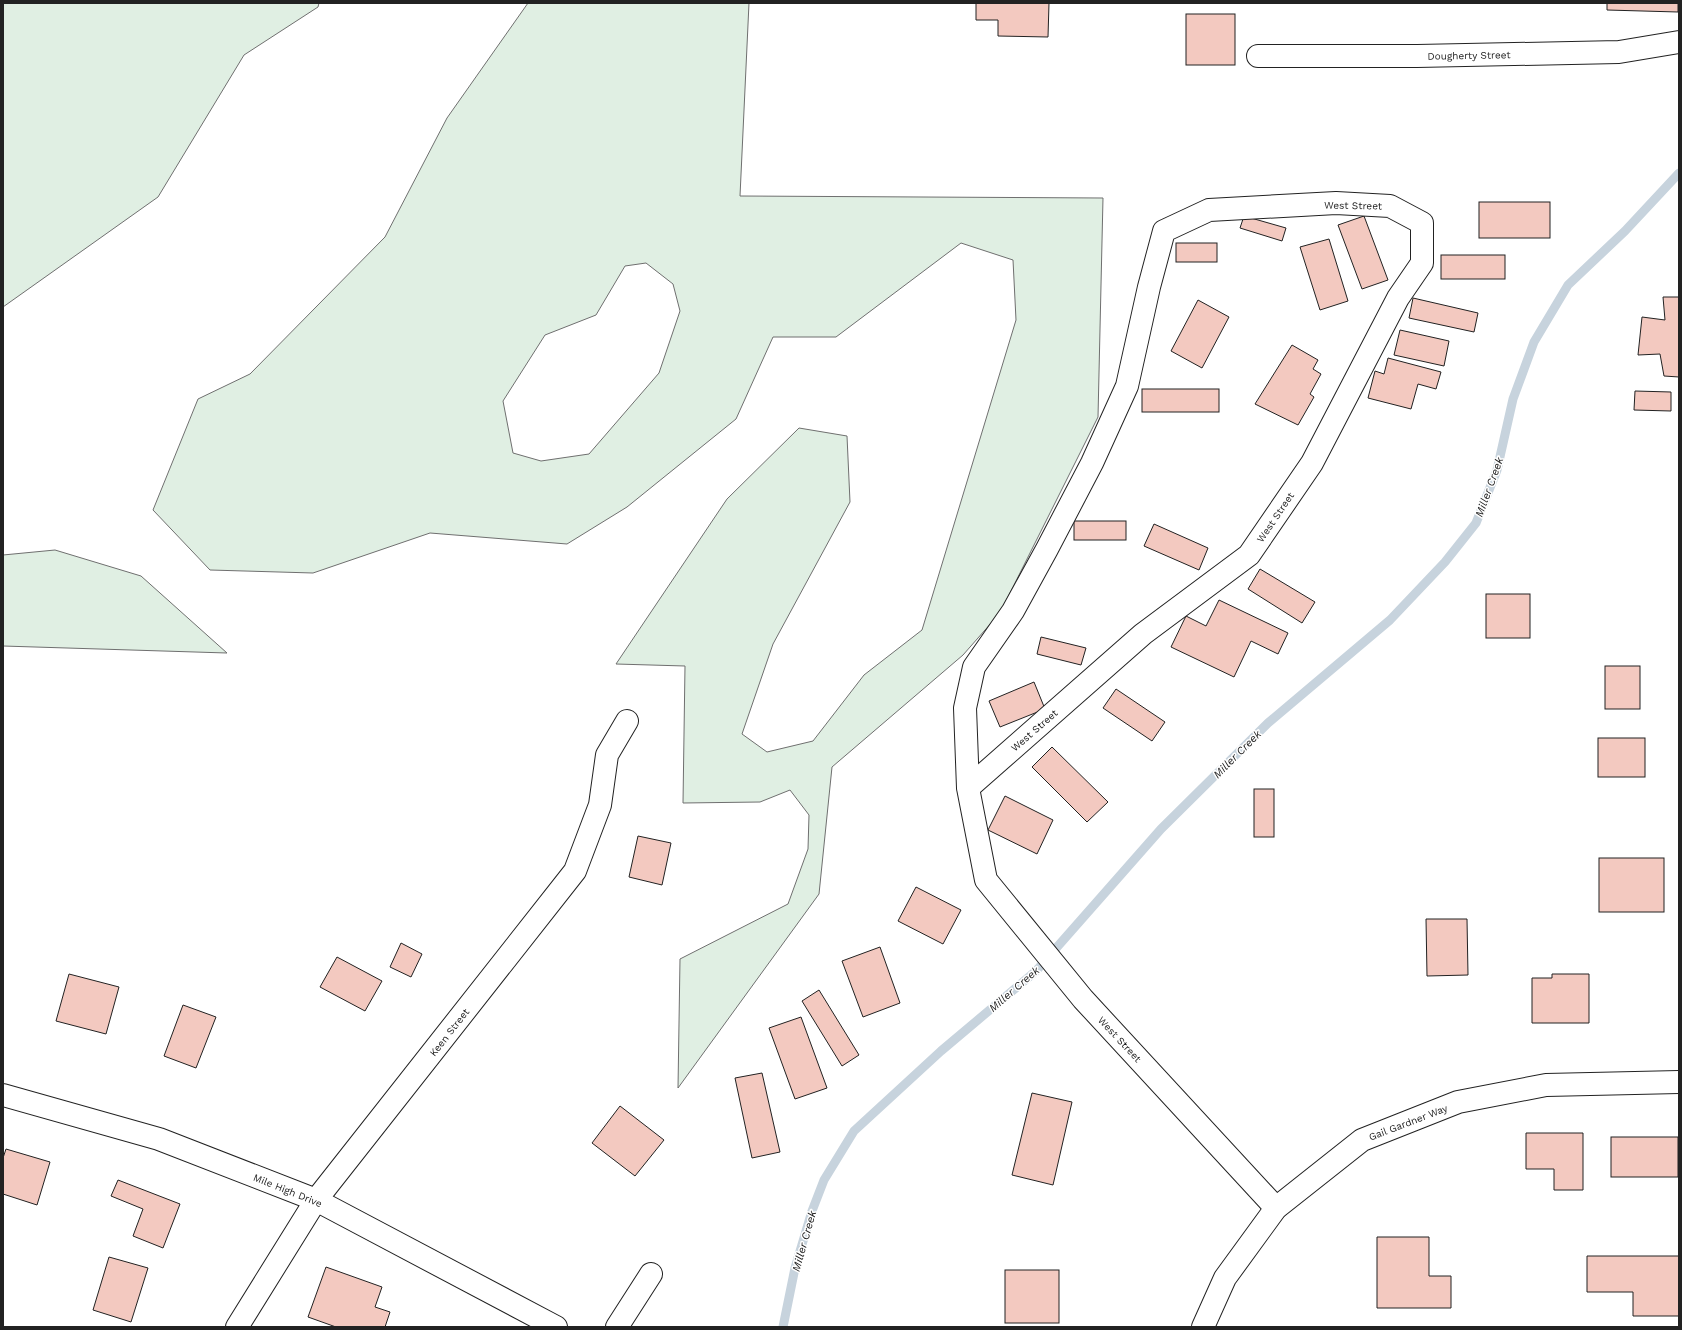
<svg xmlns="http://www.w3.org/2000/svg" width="1682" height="1330" viewBox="0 0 1682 1330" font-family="'Work Sans',sans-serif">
<rect width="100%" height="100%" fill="#fff"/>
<g fill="#e0efe3" stroke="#6f6f6f" fill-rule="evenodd">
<path d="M3,3H319L318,7L244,55L158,197L3,307Z"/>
<path d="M528,3H749L740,196L1103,198L1098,417L1000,613L963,655L832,767L819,894L678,1088L680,959L788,904L808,849L809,815L790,790L760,802L683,803L685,666L616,664L727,499L799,428L847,436L850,502L773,644L742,734L767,752L813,741L864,675L922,630L1016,320L1013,260L961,243L836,337H773L736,419L627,507L567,544L430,533L313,573L210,570L153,510L198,399L250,374L385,237L447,118ZM646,263L673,284L680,311L659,373L589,454L541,461L513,453L503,401L545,335L596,315L625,266Z"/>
<path d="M55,550L141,576L227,653L3,646V555Z"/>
</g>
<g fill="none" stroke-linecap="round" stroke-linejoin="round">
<path stroke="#c7d3dd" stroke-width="9" d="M783,1327L795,1268L812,1211L824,1180L854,1131L941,1051L1036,971L1161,829L1268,723L1390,620L1445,562L1476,523L1497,470L1513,399L1534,342L1568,285L1625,231L1679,173"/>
</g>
<g fill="#f3c9c0" stroke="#222">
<path d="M976,3H1049L1048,37L998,36V20H976Z"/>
<path d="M1607,3H1678V12L1607,10Z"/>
<rect x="1186" y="14" width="49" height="51"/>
<rect x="1479" y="202" width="71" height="36"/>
<path d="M1244,216L1286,228L1282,241L1240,228Z"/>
<path d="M1364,216L1388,280L1362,289L1338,225Z"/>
<path d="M1329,239L1348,301L1320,310L1300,247Z"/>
<rect x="1176" y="243" width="41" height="19"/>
<rect x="1441" y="255" width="64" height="24"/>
<path d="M1663,297H1679V377L1664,376L1660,354L1638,355L1642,317L1665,320Z"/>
<path d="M1413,298L1478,313L1474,332L1409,318Z"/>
<path d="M1198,300L1229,317L1202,368L1171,351Z"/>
<path d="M1400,330L1449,341L1444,366L1394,355Z"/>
<path d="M1292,345L1318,360L1313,369L1321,374L1310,394L1314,397L1298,425L1255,404Z"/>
<path d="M1388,358L1441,372L1436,389L1418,384L1411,409L1368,398L1375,371L1384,374Z"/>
<rect x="1142" y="389" width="77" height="23"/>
<path d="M1635,391L1671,392V411L1634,410Z"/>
<rect x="1074" y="521" width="52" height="19"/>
<path d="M1154,524L1208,548L1199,570L1144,546Z"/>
<path d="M1260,569L1315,602L1302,623L1248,589Z"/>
<rect x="1486" y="594" width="44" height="44"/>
<path d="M1219,600L1288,633L1278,654L1251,641L1234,677L1171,647L1186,616L1206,626Z"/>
<path d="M1041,637L1086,648L1081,665L1037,654Z"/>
<rect x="1605" y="666" width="35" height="43"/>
<path d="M1034,682L1045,709L1000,727L989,701Z"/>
<path d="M1116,689L1165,722L1152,741L1103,708Z"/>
<rect x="1598" y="738" width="47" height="39"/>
<path d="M1052,747L1108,802L1087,822L1032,767Z"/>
<rect x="1254" y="789" width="20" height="48"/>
<path d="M1005,796L1053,820L1037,854L988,830Z"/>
<path d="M638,836L671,843L662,885L629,877Z"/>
<rect x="1599" y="858" width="65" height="54"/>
<path d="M916,887L961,910L943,944L898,921Z"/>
<path d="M1426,919H1467L1468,975L1427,976Z"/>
<path d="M401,943L422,954L411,977L390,967Z"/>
<path d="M880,947L900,1003L863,1017L842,961Z"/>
<path d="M337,957L382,981L365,1011L320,987Z"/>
<path d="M69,974L119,987L106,1034L56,1021Z"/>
<path d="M1552,974H1589V1023H1532V978H1552Z"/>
<path d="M819,990L859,1055L842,1066L802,1001Z"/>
<path d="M183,1005L216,1017L196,1068L164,1056Z"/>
<path d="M801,1017L827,1088L795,1099L769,1028Z"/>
<path d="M762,1073L780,1152L752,1158L735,1078Z"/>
<path d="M1032,1093L1072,1102L1053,1185L1012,1175Z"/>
<path d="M620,1106L664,1140L635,1176L592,1143Z"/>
<path d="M1526,1133H1583V1190H1554V1169H1526Z"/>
<rect x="1611" y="1137" width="67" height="40"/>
<path d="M6,1149L50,1162L37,1205L3,1194V1158Z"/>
<path d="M118,1180L180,1204L163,1248L133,1236L143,1209L111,1196Z"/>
<path d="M1377,1237H1429V1276H1451V1308H1377Z"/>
<path d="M1587,1256H1679V1316H1633V1292H1587Z"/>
<path d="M109,1257L148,1268L131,1322L93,1310Z"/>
<path d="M326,1267L382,1287L375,1307L390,1312L385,1327H336L308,1317Z"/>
<rect x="1005" y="1270" width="54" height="53"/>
</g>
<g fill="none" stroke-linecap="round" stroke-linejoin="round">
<defs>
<g id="street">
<path d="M1258,56H1417L1619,52L1679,42"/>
<path d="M968,788L965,708L974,667L1013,611L1047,549L1092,463L1127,386L1149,287L1164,231L1209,210L1336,203L1390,206L1422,223V263L1398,298L1312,463L1249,555L1143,634L968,788L986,880L1083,999L1276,1208"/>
<path d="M3,1095L159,1139L316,1200L556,1327"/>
<path d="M237,1327L316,1200L575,871L600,805L607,755L627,721"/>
<path d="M617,1327L651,1274"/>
</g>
<path id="secondary" d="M1203,1327L1225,1278L1276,1208L1362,1140L1458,1102L1546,1085L1679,1082"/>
</defs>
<use href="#street" stroke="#222" stroke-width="24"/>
<use href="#secondary" stroke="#222" stroke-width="24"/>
<use href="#street" stroke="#fff" stroke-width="22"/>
<use href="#secondary" stroke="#fff" stroke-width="22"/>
</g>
<g text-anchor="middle" stroke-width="3" stroke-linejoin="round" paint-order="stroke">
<g font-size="10" fill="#222" stroke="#fff">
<text transform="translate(1469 55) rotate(-1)" y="4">Dougherty Street</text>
<text transform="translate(1353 205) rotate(1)" y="4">West Street</text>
<text transform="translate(1275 517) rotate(-56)" y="4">West Street</text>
<text transform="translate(1034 730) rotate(-41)" y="4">West Street</text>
<text transform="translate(449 1032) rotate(-52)" y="4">Keen Street</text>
<text transform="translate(1120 1039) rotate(47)" y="4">West Street</text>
<text transform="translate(1408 1122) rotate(-21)" y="4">Gail Gardner Way</text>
<text transform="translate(288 1190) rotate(22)" y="4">Mile High Drive</text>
</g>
<g font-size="11" font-style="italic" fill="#222" stroke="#fff">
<text transform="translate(1489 487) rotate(-70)" y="4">Miller Creek</text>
<text transform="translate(1237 754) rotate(-45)" y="4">Miller Creek</text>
<text transform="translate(1014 989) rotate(-41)" y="4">Miller Creek</text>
<text transform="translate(804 1241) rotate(-74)" y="4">Miller Creek</text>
</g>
</g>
<rect width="1682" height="1330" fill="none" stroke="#222222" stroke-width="8"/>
</svg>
